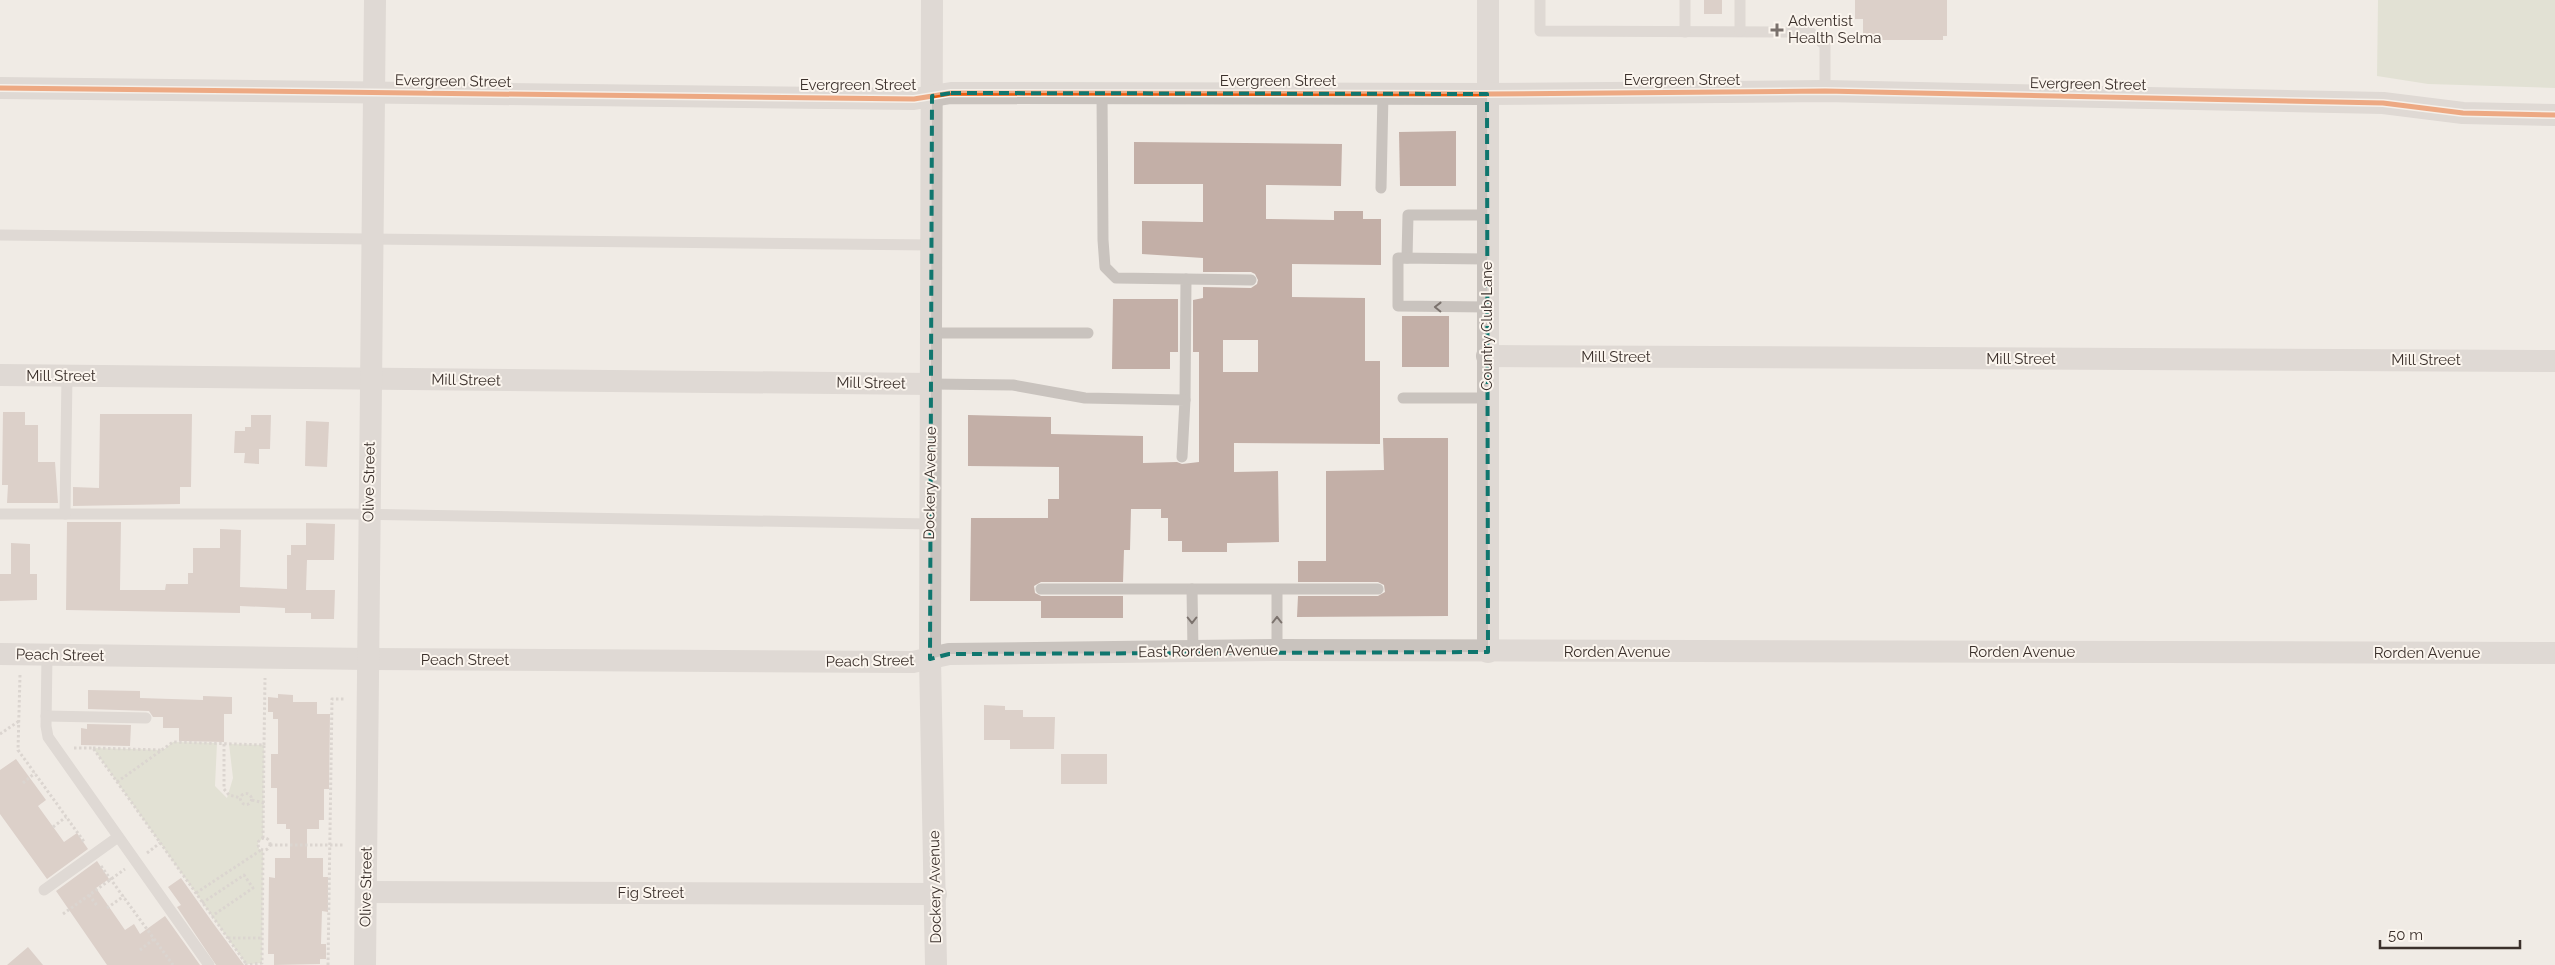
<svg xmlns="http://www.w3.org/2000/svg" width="2555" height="965" viewBox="0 0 2555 965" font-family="Raleway,sans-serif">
<rect width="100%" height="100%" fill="#f0ebe5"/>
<g fill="#d1d6bf">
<path d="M2378,0H2555V88L2428,84L2377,76Z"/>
<path d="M173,742L217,743L215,786L227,798L233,778L229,744L264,745L263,838L258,843L259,849L263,851L262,963L246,964L93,748L163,750Z"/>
</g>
<g fill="#c3afa7" fill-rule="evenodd">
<rect x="1704" y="0" width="18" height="14"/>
<path d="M1855,0H1947V36H1943V40H1881V36H1863V19H1855Z"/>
<path d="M1456,131V186H1400L1399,132Z"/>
<path d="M1134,142L1342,144L1341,186L1266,185V219L1334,220V211H1363V219H1381V265L1292,264V297L1365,298V361H1380V444L1234,443V472L1278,471L1279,542L1227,543V552H1182V541H1168V518H1161V509H1131L1130,550H1124L1123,582H1041L1034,586L1035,593L1041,596H1123V618H1041V601H970L971,518H1048V499H1059V467L968,466V415L1051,417V434L1143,436V463L1177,462L1182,464L1199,462V352H1193V300L1203,298V287L1251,288L1257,284L1258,280L1255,274L1251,272H1203V258L1142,254V221L1203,222V184H1134ZM1223,340H1258V372H1223Z"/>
<path d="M1113,299H1178V352H1170V369H1112Z"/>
<rect x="1402" y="316" width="47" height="51"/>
<path d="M3,412H25V425H38V462H55L58,503H7L8,485H2Z"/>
<path d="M100,414H192L191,487H180V504L73,506V487L99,488Z"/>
<path d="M251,415H271L270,449H259V464L244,463L245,453H234L235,431H245V427H251Z"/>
<path d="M306,421L329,422L327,467L305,466Z"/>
<path d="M1383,438H1448V616L1297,617L1298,596H1378L1385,592L1384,585L1378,582H1298V561H1326V471L1384,470Z"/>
<path d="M67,522H121L120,590H165L166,584H188V573H193V548H220V529L241,530L240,587L287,589V555H291V545H306V523L335,524L334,560H307L306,590H335L334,619H311V613H285V608L240,606V613L66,610Z"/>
<path d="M11,543L30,544V574H37V600L0,601V574H11Z"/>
<path d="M88,690L140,691V698L203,700V696L232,697V714H224V742L179,741V728H163V717H153L149,711L88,709Z"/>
<path d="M278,694L293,695V702H317V714H330L329,789H324V820H319V829H307V858H323V877H328V912L322,911L321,944H326V959H320V964L274,965V954H268L269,877L275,878V858H290V829H286V824H277V788H271V754H278V719H273V712H268V697L278,698Z"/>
<path d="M984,705L1005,706V710H1023V717H1055L1054,749H1010V740H984Z"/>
<path d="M87,724L131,725L130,746L81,745V728L87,729Z"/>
<rect x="1061" y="754" width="46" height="30"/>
<path d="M16,759L46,800L38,806L64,842L77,833L88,849L47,879L0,814V770Z"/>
<path d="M97,861L109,879L96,888L125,930L134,924L140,934L165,916L200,965H107L56,891Z"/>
<path d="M181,878L213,923L244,965H216L177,907L181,905L168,887Z"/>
<path d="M28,947L43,965H7Z"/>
</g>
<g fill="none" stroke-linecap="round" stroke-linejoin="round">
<g stroke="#c2bbb6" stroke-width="3" stroke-dasharray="2.5 2.5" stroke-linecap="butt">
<path d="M20,675L18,750L85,843"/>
<path d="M0,734L19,721"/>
<path d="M224,744V789L229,795L241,798"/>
<path d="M74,748H93L247,965"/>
<path d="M93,748L162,750"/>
<path d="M117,782L173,742L264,745L265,678"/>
<path d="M23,783L35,773"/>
<circle cx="246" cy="799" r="5.5"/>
<path d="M252,800L264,803"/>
<path d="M53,827L66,817"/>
<circle cx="264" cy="844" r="6"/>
<path d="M263,838L264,745"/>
<path d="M270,845H344"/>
<path d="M147,853L160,843"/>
<path d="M101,866L173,965"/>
<path d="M196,893L261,850"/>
<path d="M89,895L98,907"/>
<path d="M202,903L244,875L253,888L212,916"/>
<path d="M107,908L124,896"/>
<path d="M63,914L125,869"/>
<path d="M228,938H263"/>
<path d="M140,950L154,939"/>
<path d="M245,965L262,963L263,851"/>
<path d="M328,965L332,699H345"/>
</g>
<g stroke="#c9c3be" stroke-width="11">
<path d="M1540,0V31L1810,32L1825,45V91"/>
<path d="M1685,0V32"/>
<path d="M1740,0V31"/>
<path d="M1102,93L1103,240L1105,267L1116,278L1186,279L1185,400"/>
<path d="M1381,188L1383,94"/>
<path d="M0,235L931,245"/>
<path d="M1407,258L1408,215H1487"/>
<path d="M1186,279L1251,280"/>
<path d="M1487,307L1398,306V258L1487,259"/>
<path d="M932,333H1088"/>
<path d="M931,384L1013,385L1085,398L1185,400L1182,457"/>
<path d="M1403,398H1487"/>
<path d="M0,514H350L930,524"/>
<path d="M65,514L67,376"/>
<path d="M1041,589H1378"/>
<path d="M1192,589L1193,651"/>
<path d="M1277,590V650"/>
<path d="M47,655L46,726L48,737L209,965"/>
<path d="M46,716L146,718"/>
<path d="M44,890L118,837"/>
</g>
<g stroke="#c9c3be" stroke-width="22">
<path d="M932,0L930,659L936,965"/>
<path d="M1488,0V652"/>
<path d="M0,88L914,99L951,93L1487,94L1825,91L2383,103L2463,113L2555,115"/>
<path d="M1487,356L2555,361"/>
<path d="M0,375L931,384"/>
<path d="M0,654L369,659L913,662L949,654L1277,650L2555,653"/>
<path d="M367,892L936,894"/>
<path d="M365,965L375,0"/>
</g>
<defs>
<path id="cycleway" d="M0,88L914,99L951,93L1487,94L1825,91L2383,103L2463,113L2555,115"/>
</defs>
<use href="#cycleway" stroke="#fbf5ee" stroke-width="8"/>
<use href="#cycleway" stroke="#e8590c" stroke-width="5"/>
</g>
<defs><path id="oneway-chevron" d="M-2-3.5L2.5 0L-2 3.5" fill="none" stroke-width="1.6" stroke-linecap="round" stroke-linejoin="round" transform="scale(1.25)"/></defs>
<g stroke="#7b726d">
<use href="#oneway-chevron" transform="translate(1438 307) rotate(-179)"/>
<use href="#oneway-chevron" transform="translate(1192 620) rotate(90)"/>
<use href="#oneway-chevron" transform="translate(1277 620) rotate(-90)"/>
</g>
<path d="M0 0H2555V965H0ZM951,93L1487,94L1488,652L949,654L930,659L932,96Z" fill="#f0ebe5" fill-opacity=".55" fill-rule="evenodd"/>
<path fill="none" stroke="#0f766e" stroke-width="4" stroke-dasharray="10 6" stroke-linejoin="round" d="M951,93L1487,94L1488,652L949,654L930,659L932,96Z"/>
<path fill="#7a716c" stroke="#fbf5ee" stroke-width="2" d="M1774.5 22.5h5v5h5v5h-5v5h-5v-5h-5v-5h5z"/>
<g text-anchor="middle" stroke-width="4" stroke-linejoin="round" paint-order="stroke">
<g font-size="15" fill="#3b302b" stroke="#fbf5ee" text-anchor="start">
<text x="1788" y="26">Adventist<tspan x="1788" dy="17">Health Selma</tspan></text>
</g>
<g font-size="15" fill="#3b302b" stroke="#fbf5ee">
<text x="1682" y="85">Evergreen Street</text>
<text transform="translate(453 81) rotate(1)" y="5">Evergreen Street</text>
<text x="1278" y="86">Evergreen Street</text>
<text transform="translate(2088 84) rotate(1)" y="5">Evergreen Street</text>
<text x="858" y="90">Evergreen Street</text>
<text transform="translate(1487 326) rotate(-90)" y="5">Country Club Lane</text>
<text x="1616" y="362">Mill Street</text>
<text x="2021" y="364">Mill Street</text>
<text x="2426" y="365">Mill Street</text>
<text x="61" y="381">Mill Street</text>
<text transform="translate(466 380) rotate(1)" y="5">Mill Street</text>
<text transform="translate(871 383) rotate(1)" y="5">Mill Street</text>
<text transform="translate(369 482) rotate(-89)" y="5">Olive Street</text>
<text transform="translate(930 483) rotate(-89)" y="5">Dockery Avenue</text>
<text transform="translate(1208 651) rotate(-1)" y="5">East Rorden Avenue</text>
<text x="1617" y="657">Rorden Avenue</text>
<text x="2022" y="657">Rorden Avenue</text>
<text x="2427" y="658">Rorden Avenue</text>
<text transform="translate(60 655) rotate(1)" y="5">Peach Street</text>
<text x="465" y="665">Peach Street</text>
<text transform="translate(870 661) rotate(-1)" y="5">Peach Street</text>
<text transform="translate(366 887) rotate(-89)" y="5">Olive Street</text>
<text transform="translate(935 887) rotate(-91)" y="5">Dockery Avenue</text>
<text x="651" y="898">Fig Street</text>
</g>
</g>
<path d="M2380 940v8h140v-8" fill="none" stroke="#3b302b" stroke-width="2.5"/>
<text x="2388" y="940" font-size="15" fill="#3b302b" stroke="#fbf5ee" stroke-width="4" paint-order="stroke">50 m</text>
</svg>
